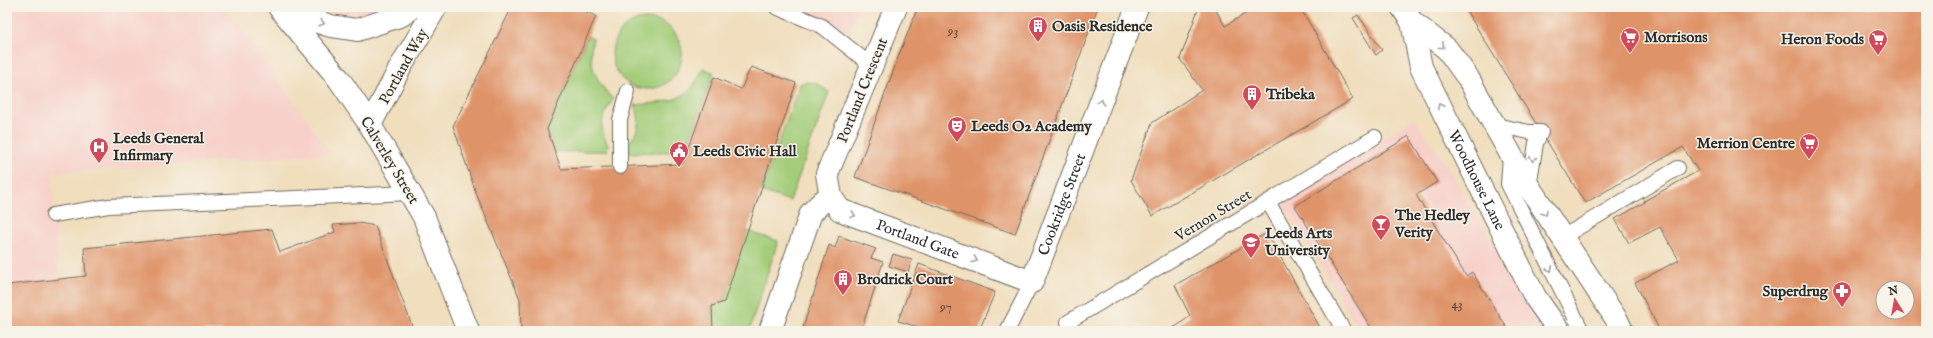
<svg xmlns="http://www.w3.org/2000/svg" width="1933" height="338" viewBox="0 0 1933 338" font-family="'IM FELL English',serif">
<rect width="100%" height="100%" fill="#f7f3e8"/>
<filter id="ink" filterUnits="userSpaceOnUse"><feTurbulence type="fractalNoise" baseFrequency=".025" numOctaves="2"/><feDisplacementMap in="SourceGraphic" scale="8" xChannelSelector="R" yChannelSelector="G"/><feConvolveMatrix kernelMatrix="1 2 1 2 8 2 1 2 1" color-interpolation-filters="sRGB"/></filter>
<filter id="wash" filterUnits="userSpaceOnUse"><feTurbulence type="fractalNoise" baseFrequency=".012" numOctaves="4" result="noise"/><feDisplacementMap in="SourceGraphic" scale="16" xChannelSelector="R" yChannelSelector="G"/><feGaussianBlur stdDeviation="0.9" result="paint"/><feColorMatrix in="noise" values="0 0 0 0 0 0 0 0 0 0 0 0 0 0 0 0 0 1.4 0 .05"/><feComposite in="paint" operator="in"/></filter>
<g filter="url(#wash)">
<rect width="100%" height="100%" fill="#f0debd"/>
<g fill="#f7d0c9">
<path d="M7,7H220L241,28L331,154L52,173L59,279L86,276L84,248L272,229L280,252L335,232L333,225L359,223L401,331H7Z"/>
<path d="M309,7H436L433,11L357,18Z"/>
<path d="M761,7H860L843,42Z"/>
<path d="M1414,119L1437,151L1547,331H1361L1281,201Z"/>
</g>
<g fill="#a3cd79" stroke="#677c52">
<circle cx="647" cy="54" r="35"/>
<path d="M588,36L593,39C587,63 596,82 613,99C603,116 597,126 608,145L607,151L555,152L547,129Z"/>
<path d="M703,68L714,73L685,151L630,153L628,144C639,132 641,120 635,105C654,103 683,103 694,85C697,80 700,74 703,68Z"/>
<path d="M806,82L816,83L829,92L790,201L761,191L800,84Z"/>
<path d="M747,231L778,241L749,331H713L712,306L724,302Z"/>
</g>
<g id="blocks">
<g fill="#df9368" fill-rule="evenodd">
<path d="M512,7H575L596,16L547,129L561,169L683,164L714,77L741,89L751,67L796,83L724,302L712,306L713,331H521L520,299L476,193L453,126Z"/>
<path d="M918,7H1098L1015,234L855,177L900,52Z"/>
<path d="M1199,7H1214L1225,26L1250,11L1248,7H1300L1353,99L1152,216L1131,180L1152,123L1202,90L1180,59Z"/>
<path d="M1464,7H1926V331H1660L1635,283L1679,260L1660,227L1629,243L1615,219L1645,202L1644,201L1698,171L1683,147L1585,203ZM1883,288H1907V312H1883Z"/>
<path d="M1358,15L1382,50L1376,55L1353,18Z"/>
<path d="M1409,136L1437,182L1416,195L1466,276L1472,272L1509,331H1373L1295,206Z"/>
<path d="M359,223L375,226L414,331H7V285L86,276L84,248L272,229L280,252L335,232L333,225Z"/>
<path d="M1267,233L1322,331H1165L1177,326L1190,316L1175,285Z"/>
<path d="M839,236L876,249L871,258L883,262L861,331H802L829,245L835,248Z"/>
<path d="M893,254L912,260L908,272L889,266Z"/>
<path d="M919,264L995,292L979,331H921L922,328L898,321Z"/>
</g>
</g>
</g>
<g filter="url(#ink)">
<use href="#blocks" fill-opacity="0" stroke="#706a5e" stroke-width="1"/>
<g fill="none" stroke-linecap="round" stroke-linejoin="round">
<defs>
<g id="lane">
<path d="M776,7L822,26L872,66"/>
<path d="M1495,125L1529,132H1541L1536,143L1529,187"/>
<path d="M1510,156L1508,184L1582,331"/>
<path d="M620,167V120L628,91"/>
<path d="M1268,202L1344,331"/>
<path d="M53,215L109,206L410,193"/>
<path d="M1561,238L1678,168"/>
<path d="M1068,322L1375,137"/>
<path d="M1007,331L1032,282"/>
</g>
<g id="street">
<path d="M279,7L339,79L370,125"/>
<path id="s1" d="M896,7L827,174L831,197L840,210L1032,282L1137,7"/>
<path d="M285,12L331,26L357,30L402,15L412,7"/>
<path d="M770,331L811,213L823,201L831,197"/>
</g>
<g id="secondary">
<path d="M436,7L400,68L370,125L424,217L468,331"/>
<path id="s2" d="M1402,7L1412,22L1421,67L1535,297L1559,331"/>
<path d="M1412,22L1447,49L1468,78L1529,187L1617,320L1622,331"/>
</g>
</defs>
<use href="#lane" stroke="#706a5e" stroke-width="16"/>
<use href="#street" stroke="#706a5e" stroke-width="24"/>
<use href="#secondary" stroke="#706a5e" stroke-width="24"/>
<use href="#lane" stroke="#fff" stroke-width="14"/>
<use href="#street" stroke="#fff" stroke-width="22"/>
<use href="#secondary" stroke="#fff" stroke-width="22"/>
</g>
<defs><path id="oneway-chevron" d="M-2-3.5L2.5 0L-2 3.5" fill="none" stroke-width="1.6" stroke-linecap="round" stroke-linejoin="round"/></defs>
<g stroke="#a0a0a0">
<use href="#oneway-chevron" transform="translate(322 23) rotate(16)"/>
<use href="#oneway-chevron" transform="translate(1442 46) rotate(39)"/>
<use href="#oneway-chevron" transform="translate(1101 102) rotate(-69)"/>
<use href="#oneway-chevron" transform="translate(1440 106) rotate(-117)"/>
<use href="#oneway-chevron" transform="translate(1533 159) rotate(98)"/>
<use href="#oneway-chevron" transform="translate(1545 213) rotate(58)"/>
<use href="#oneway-chevron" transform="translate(853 215) rotate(19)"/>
<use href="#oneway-chevron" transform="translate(975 260) rotate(21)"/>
<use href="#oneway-chevron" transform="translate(1550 269) rotate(64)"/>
</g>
</g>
<defs>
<symbol id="building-pin" viewBox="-11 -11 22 30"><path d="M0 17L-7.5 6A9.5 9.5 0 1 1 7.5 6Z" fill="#d1495b" stroke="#f7f3e8"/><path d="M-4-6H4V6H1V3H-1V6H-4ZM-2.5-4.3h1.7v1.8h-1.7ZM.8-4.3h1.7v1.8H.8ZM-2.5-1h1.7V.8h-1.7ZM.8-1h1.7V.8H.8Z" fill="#fff"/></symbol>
<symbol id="supermarket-pin" viewBox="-11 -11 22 30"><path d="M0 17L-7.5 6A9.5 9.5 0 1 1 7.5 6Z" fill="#d1495b" stroke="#f7f3e8"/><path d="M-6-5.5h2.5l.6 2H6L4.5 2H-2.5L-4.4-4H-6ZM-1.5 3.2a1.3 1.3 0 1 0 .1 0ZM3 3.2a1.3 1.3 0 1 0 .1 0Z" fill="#fff"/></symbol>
<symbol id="theatre-pin" viewBox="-11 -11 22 30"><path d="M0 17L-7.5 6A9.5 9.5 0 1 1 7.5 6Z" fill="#d1495b" stroke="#f7f3e8"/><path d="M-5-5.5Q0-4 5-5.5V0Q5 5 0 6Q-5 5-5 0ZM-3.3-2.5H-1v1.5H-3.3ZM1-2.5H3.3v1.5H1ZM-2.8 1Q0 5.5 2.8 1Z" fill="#fff"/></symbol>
<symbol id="hospital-pin" viewBox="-11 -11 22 30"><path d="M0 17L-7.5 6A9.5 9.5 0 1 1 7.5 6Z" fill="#d1495b" stroke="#f7f3e8"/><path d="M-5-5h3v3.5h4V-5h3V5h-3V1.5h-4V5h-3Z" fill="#fff"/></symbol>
<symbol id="civic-pin" viewBox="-11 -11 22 30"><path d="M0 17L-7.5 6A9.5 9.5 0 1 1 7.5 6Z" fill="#d1495b" stroke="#f7f3e8"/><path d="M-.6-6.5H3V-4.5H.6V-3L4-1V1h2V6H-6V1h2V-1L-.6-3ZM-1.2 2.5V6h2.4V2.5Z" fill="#fff"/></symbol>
<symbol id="bar-pin" viewBox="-11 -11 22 30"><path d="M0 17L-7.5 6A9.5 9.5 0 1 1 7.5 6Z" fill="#d1495b" stroke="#f7f3e8"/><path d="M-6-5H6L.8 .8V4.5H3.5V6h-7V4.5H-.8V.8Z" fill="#fff"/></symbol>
<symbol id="university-pin" viewBox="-11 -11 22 30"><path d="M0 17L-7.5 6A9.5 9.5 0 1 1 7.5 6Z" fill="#d1495b" stroke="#f7f3e8"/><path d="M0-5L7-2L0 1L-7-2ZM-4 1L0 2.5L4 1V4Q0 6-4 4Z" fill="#fff"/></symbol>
<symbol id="pharmacy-pin" viewBox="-11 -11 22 30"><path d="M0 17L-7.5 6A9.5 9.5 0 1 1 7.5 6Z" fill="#d1495b" stroke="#f7f3e8"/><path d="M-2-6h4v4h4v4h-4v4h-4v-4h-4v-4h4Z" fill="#fff"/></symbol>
</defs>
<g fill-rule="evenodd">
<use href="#building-pin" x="1027" y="15" width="22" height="30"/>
<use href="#supermarket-pin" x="1619" y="26" width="22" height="30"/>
<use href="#supermarket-pin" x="1867" y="28" width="22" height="30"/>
<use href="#building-pin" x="1241" y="83" width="22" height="30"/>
<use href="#theatre-pin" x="946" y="115" width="22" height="30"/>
<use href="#supermarket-pin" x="1798" y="132" width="22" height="30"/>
<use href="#hospital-pin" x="88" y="136" width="22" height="30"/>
<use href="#civic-pin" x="668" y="140" width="22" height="30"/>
<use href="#bar-pin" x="1370" y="213" width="22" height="30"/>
<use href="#university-pin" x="1240" y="231" width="22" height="30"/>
<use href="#building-pin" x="832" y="268" width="22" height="30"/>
<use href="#pharmacy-pin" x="1831" y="280" width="22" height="30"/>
</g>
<g text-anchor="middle" stroke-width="3" stroke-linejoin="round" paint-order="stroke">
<g font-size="13" fill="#58453a">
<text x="953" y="35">93</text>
<text x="1457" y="308">43</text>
<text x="946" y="311">97</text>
</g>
<g font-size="15" font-weight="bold" fill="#2b2b2b" stroke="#f7f3e8" text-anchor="start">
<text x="1052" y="31">Oasis Residence</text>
<text x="1644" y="42">Morrisons</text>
<text x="1864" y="44" text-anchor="end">Heron Foods</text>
<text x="1266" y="99">Tribeka</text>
<text x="971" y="131">Leeds O2 Academy</text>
<text x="113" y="143">Leeds General<tspan x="113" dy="17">Infirmary</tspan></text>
<text x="1795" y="148" text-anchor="end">Merrion Centre</text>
<text x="693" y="156">Leeds Civic Hall</text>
<text x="1395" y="220">The Hedley<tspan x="1395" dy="17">Verity</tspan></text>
<text x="1265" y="238">Leeds Arts<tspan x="1265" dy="17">University</tspan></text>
<text x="857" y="284">Brodrick Court</text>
<text x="1828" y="296" text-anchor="end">Superdrug</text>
</g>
<g font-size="15" fill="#2b2b2b" stroke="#f7f3e8">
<text transform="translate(403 66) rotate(-61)" y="5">Portland Way</text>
<text transform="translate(862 90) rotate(-68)" y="5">Portland Crescent</text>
<text transform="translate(390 160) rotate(59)" y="5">Calverley Street</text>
<text dy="5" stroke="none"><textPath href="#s2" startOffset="190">Woodhouse Lane</textPath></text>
<text dy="5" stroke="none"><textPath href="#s1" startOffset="508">Cookridge Street</textPath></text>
<text transform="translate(1213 215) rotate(-31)" y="5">Vernon Street</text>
<text dy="5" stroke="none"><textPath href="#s1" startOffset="303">Portland Gate</textPath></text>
</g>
</g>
<rect width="1933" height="338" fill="none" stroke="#f7f3e8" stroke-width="24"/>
<g transform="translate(1895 300) rotate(349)"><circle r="19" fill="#f7f3e8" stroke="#a5a39c"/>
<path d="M0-3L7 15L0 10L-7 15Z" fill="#d1495b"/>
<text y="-6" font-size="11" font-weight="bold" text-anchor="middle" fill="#2b2b2b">N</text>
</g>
</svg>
